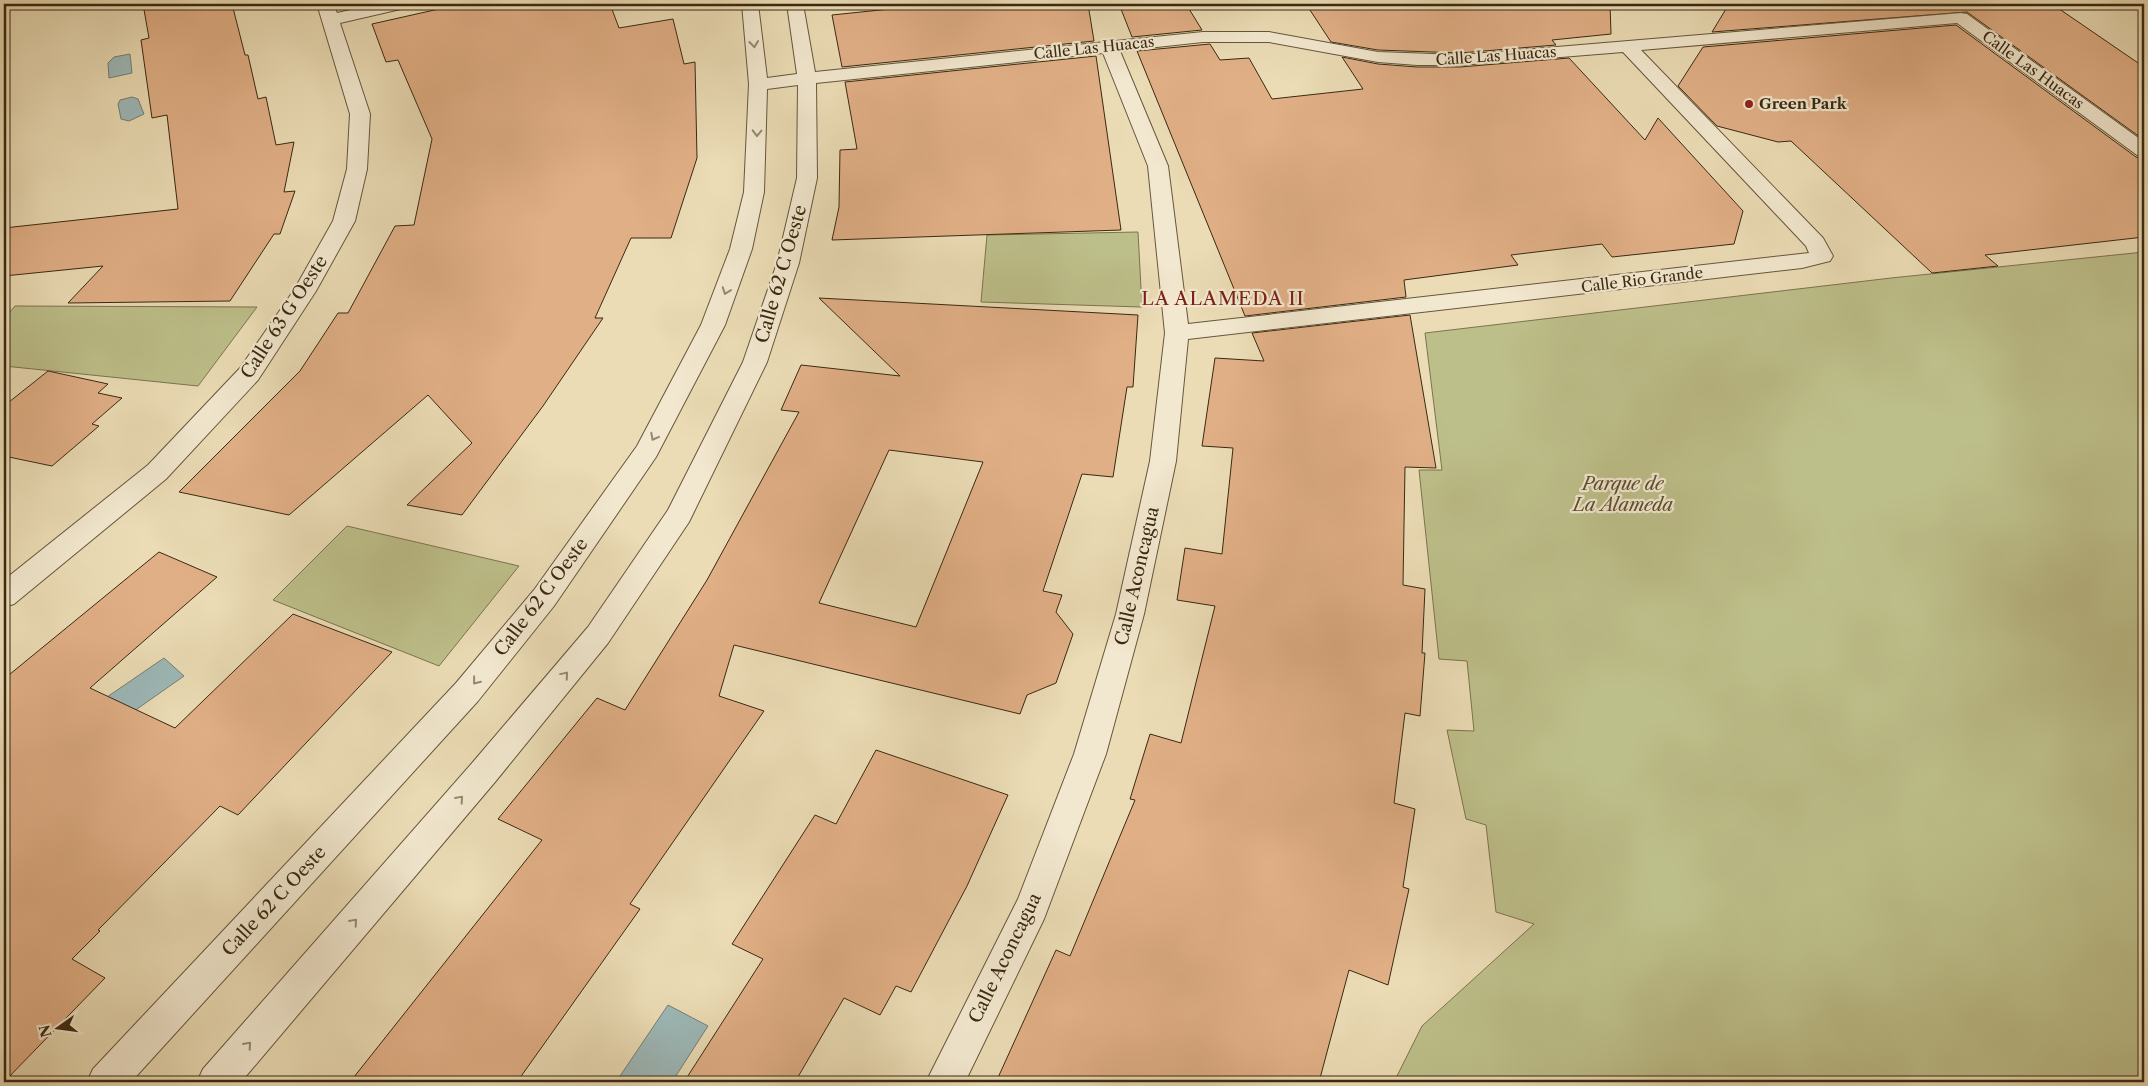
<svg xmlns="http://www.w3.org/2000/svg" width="2148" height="1086" viewBox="0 0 2148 1086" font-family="'Libre Caslon Text',serif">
<rect width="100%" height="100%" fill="#ebdcb5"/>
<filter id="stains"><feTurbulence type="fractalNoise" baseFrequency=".004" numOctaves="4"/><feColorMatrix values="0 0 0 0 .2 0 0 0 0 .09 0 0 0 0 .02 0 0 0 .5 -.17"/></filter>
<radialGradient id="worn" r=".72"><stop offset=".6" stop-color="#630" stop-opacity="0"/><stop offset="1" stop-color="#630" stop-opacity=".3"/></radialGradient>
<g fill="#bdbf8a" stroke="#7b744e">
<path d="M1138,232L1142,307L981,302L987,235Z"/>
<path d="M2144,252V1082H1394L1422,1026L1534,924L1496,912L1486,825L1466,819L1447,730L1474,731L1467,661L1439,659L1419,470H1442L1425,333L1891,278Z"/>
<path d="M15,306L257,307L198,386L4,366V319Z"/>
<path d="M347,526L519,566L439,666L273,600Z"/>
</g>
<g fill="#9db9b9" stroke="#757f76">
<path d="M130,54L132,73L109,78L108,63L114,57Z"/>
<path d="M132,97L138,99L144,114L129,121L121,119L118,104L120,100Z"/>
<path d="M164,658L184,676L110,728L91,708Z"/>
<path d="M668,1005L708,1026L672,1082H616Z"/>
</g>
<g fill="#e1af86" stroke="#392912" fill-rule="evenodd">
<path d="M143,4H232L245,55H248L258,99L266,97L276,145L294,142L284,192L295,191L280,234H274L230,301L68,303L103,266L4,276V228L178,209L167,115L152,118L141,40L149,38Z"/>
<path d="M461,4H610L619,28L673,19L684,64L695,62L697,158L671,238H631L595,318H603L543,406L462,515L407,505L472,443L428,395L289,515L179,492L300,371L338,313H348L395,226L414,225L432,139L398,60L386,62L372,24Z"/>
<path d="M938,4H1088L1094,41L842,67L832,15Z"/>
<path d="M1119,4H1186L1202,30L1132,37Z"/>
<path d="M1306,4H1610L1611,34L1552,40L1556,45L1460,53L1378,50L1331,42Z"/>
<path d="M1729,4H2052L2144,67V140L1967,12L1712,32Z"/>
<path d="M1956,25L2136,157L2144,159V237L1985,255L1998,266L1932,273L1791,141L1778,142L1717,126L1678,86L1703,47Z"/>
<path d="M1210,44L1220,60L1249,58L1272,99L1363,89L1342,57L1378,64L1417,67H1460L1569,58L1645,140L1658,118L1743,211L1734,244L1612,257L1602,244L1511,255L1518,265L1404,280L1406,297L1245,316L1137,51Z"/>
<path d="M1096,56L1121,230L832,240L839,207L840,150L857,149L845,82Z"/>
<path d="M819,298L1138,315L1133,387H1127L1113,477L1082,474L1043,591L1062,595L1056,612L1073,634L1056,683L1027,695L1020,714L734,645L719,696L764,711L630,904L640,909L517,1082H350L542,840L498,819L597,698L625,710L707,580L799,412L781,410L801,365L900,376ZM889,450L983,462L916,627L819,603Z"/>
<path d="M1410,315L1436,468L1405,467L1403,585L1425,589L1422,653H1425L1420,716L1405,713L1394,803L1415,809L1403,887L1409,889L1388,985L1349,970L1319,1082H996L1056,950L1070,956L1135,800L1130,799L1150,734L1181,743L1215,606L1177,600L1185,548L1222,554L1233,448L1202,446L1215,358L1264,361L1252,333Z"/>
<path d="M48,371L108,384L98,393L122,398L92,424L99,426L52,466L4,456V406Z"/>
<path d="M159,552L217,577L90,688L175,728L293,614L392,652L238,815L220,806L98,930L100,931L72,959L105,978L4,1082V679Z"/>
<path d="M876,750L1008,795L967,886L911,992L896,986L880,1015L844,998L795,1082H684L763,959L732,944L815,815L836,824Z"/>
</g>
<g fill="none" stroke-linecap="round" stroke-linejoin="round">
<defs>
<g id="minor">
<path d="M317,4H333L337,13L378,4H407L405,8L340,23L370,114L367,169L355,221L316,291L258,380L166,479L14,604L4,607V580L148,465L240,368L294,290L333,221L347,169L350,114Z"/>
<path d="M742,4H758L767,78L797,74L787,4H803L815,72L1203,32H1269L1378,52L1460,55L1961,13L1967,14L2144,142V157L2137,155L1957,23L1641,50L1823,238L1833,256L1830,261L1802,268L1188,339L1176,461L1144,614L1106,754L1044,919L965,1082H926L1018,899L1074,754L1116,614L1150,461L1165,333L1148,166L1103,53L816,83L817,178L799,263L767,362L689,522L608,643L495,782L241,1082H197L203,1069L473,762L588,627L668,510L743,362L777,263L797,178L798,85L767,89L764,192L752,249L725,325L656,457L554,606L478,701L131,1082H87L93,1069L456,683L534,590L637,446L701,325L730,249L744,192L749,84ZM1203,42H1269L1378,62L1417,65H1460L1623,52L1806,246L1809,253L1188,324L1168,166L1120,51Z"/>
</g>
</defs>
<use href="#minor" stroke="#66563b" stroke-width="2"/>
<use href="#minor" fill="#f2e8cf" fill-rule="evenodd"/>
</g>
<defs><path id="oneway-chevron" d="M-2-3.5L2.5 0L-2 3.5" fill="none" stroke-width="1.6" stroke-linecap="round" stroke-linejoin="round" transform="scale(1.25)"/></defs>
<g stroke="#968870">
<use href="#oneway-chevron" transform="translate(754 44) rotate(84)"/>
<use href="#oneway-chevron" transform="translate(757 133) rotate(91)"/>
<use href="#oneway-chevron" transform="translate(726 291) rotate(110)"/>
<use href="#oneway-chevron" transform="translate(654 437) rotate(118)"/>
<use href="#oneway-chevron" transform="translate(565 675) rotate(-50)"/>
<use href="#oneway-chevron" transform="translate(476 681) rotate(129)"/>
<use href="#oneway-chevron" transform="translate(460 799) rotate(-49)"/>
<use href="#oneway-chevron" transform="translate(354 922) rotate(-49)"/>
<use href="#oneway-chevron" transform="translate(248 1045) rotate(-49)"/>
</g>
<circle fill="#8f2418" stroke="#f2e8cf" stroke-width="2" cx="1749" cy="104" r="5"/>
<g text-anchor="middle" stroke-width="4.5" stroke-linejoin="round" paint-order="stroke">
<g font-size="15" fill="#392912" stroke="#f2e8cf">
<text transform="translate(1094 48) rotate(-6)" y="5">Calle Las Huacas</text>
<text transform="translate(1496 56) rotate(-4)" y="5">Calle Las Huacas</text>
<text transform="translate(2033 70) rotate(36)" y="5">Calle Las Huacas</text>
<text transform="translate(1642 280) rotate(-7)" y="5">Calle Rio Grande</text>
</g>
<g font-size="15" font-weight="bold" fill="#392912" stroke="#f2e8cf" text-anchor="start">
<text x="1759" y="109">Green Park</text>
</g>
<g font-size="18" fill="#392912" stroke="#f2e8cf">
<text transform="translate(781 274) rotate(-74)" y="6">Calle 62 C Oeste</text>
<text transform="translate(284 317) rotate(-57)" y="6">Calle 63 G Oeste</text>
<text transform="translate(1137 576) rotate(-77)" y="6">Calle Aconcagua</text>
<text transform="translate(541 597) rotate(-53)" y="6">Calle 62 C Oeste</text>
<text transform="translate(274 901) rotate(-47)" y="6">Calle 62 C Oeste</text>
<text transform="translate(1005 958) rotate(-64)" y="6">Calle Aconcagua</text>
</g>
<g font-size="18" font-style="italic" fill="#5a4e30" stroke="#f2e8cf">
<text x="1623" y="490">Parque de<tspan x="1623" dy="21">La Alameda</tspan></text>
</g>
<g font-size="19" letter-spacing="1" fill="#7a1f14" stroke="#f2e8cf">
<text x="1223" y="305">LA ALAMEDA II</text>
</g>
</g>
<rect width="2148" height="1086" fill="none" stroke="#ebdcb5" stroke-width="20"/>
<rect x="5" y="5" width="2138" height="1076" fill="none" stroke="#392912" stroke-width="2.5"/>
<rect x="10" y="10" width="2128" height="1066" fill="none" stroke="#392912"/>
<g transform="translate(58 1028) rotate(256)" stroke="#f2e8cf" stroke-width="4" paint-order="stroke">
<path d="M0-4L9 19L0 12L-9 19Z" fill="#392912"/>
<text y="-8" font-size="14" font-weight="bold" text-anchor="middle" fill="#392912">N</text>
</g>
<rect width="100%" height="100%" filter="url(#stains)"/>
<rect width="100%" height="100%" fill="url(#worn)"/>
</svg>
